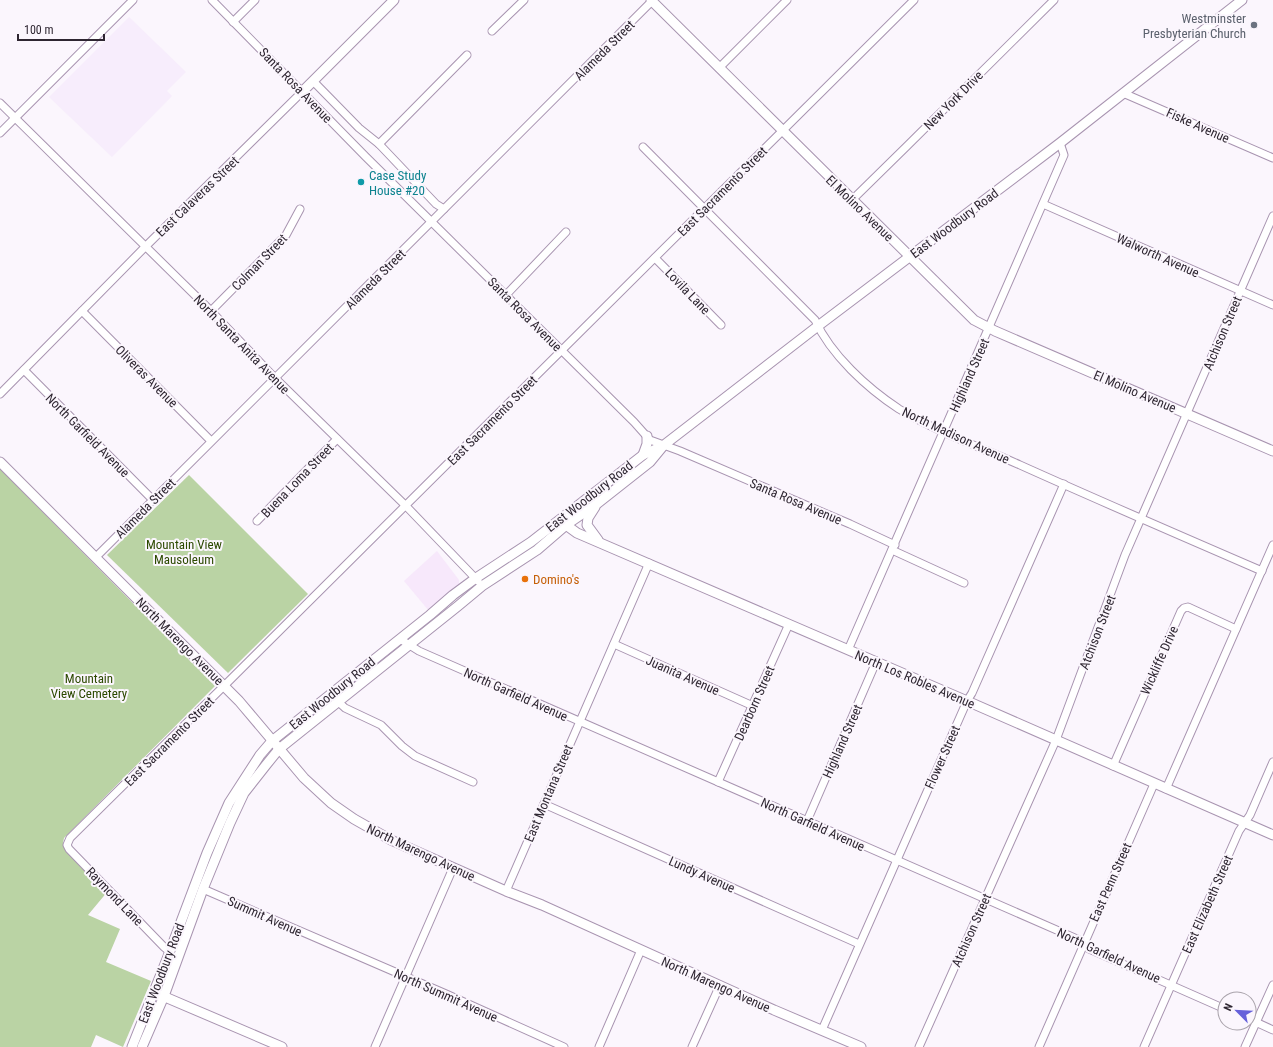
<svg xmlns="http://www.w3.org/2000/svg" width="1273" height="1047" viewBox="0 0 1273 1047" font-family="'Roboto Condensed',sans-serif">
<rect width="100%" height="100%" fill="#fbf6fd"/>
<path fill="#f7e8fb" d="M437,551L459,580V585L429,611L404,581Z"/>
<path fill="#f7edfc" d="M129,17L186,72L167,91L172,96L112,157L49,97Z"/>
<g fill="#bad3a4">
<path d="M0,469L215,686L64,838L63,843L64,847L108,891L88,915L120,929L106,962L151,981L123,1047L96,1035L91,1047H0Z"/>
<path d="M189,475L308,594L228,673L107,555Z"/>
</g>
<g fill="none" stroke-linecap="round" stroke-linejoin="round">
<defs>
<g id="street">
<path d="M212,0L366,157L634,422L650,440L680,451L850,524L895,545"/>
<path d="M233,22L255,0"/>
<path d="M492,31L524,0"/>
<path d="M719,68L787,0"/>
<path d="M313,81L359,128L379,144L436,204L444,209"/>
<path d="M1123,93L1273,158"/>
<path d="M0,103L211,311L275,378L406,506L478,581"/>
<path d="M0,133L133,0"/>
<path d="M379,144L467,55"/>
<path d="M643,147L815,320C831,355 867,388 899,409C937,432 980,447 1020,465C1100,501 1181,536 1262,571"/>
<path d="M852,200L907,146L1054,0"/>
<path d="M1043,204L1273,305"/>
<path d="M655,258L721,325"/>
<path d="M505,296L566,232"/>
<path d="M82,311L211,441"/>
<path d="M211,311L286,235L300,209"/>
<path d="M24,370L153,500"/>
<path d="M0,394L146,246L302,92"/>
<path d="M257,521L337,439"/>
<path d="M892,550L964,583"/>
<path d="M96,557L653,0"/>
<path d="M400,639L419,651L1084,942L1089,949L1225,1009"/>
<path d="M614,644L753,706"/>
<path d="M848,650L1064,155L1060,143"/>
<path d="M330,694L345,708L381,725L402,746L415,756L473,782"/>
<path d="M1113,766L1181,611L1184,608L1188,607L1236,629"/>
<path d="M718,782L789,624"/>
<path d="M1166,789L1273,545"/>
<path d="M544,804L859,944"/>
<path d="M807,821L876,662"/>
<path d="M203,889L446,994L564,1047"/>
<path d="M506,891L649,563"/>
<path d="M170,952L164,947L69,849L67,845L70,838L230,680L914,0"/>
<path d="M1249,1019L1273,1030"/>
<path d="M822,1030L967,701L972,693L1064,484"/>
<path d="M375,1047L453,868"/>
<path d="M599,1047L641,950"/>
<path d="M692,1047L720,985"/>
<path d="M919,1047L1056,740L1125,555L1273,216"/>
<path d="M1039,1047L1154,784"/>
<path d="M1144,1047L1239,831L1250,815L1273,762"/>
<path d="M1245,1047L1273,985"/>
</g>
<g id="secondary">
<path d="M651,0L974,320L995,331L1273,451"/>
<path d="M302,92L394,0"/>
<path d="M643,455L647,444V436"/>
<path d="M0,462L239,701L304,778L331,803L354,819L391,840L506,891L542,905L774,1010L861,1047"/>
<path d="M595,507L588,518L587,525L598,540"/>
<path d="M562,520L566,525L577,533L967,701L1273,835"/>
<path d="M158,994L282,1047"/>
<path d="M132,1047L167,959L207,853L229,803L260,755L272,741L430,615L453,595L476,578L531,542L643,455L662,446"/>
<path d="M142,1047L164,996L203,889L230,823L244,793L266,765L279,749L458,606L482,586L537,550L566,525L598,503L650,462L664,445L818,326L1060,143L1242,0"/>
</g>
</defs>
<use href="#street" stroke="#a894b0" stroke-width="9"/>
<use href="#secondary" stroke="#a894b0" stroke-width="11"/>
<use href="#street" stroke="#fff" stroke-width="7"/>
<use href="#secondary" stroke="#fff" stroke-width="9"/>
</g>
<circle fill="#6b7280" stroke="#fbf6fd" stroke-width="1.5" cx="1254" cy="25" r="4"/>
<circle fill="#0f9aa8" stroke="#fbf6fd" stroke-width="1.5" cx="361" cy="182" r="4"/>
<circle fill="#e8710a" stroke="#fbf6fd" stroke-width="1.5" cx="525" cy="579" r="4"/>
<g text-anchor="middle" stroke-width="4" stroke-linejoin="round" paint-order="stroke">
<g font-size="13" fill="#5b616d" stroke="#fbf6fd" text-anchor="end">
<text x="1246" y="23">Westminster<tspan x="1246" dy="15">Presbyterian Church</tspan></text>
</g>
<g font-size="13" fill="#2e2631" stroke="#fbf6fd">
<text transform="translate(604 50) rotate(-45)" y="5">Alameda Street</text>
<text transform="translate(296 85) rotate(46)" y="5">Santa Rosa Avenue</text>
<text transform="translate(953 100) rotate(-45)" y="5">New York Drive</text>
<text transform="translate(1198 125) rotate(24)" y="5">Fiske Avenue</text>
<text transform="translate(722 191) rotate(-45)" y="5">East Sacramento Street</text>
<text transform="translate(197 196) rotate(-44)" y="5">East Calaveras Street</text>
<text transform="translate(860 208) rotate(44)" y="5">El Molino Avenue</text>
<text transform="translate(954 223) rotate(-37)" y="5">East Woodbury Road</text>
<text transform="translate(1158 255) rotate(24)" y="5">Walworth Avenue</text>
<text transform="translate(259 262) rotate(-46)" y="5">Colman Street</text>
<text transform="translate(375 279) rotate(-45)" y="5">Alameda Street</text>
<text transform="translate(688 291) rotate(46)" y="5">Lovila Lane</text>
<text transform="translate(525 314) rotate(45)" y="5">Santa Rosa Avenue</text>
<text transform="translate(1222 333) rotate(-67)" y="5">Atchison Street</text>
<text transform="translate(242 344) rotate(46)" y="5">North Santa Anita Avenue</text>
<text transform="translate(969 375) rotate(-66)" y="5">Highland Street</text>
<text transform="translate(147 376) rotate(45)" y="5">Oliveras Avenue</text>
<text transform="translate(1135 391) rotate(23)" y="5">El Molino Avenue</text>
<text transform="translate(492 420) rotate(-45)" y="5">East Sacramento Street</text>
<text transform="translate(88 435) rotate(45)" y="5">North Garfield Avenue</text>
<text transform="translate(956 435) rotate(25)" y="5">North Madison Avenue</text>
<text transform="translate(297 480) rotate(-46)" y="5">Buena Loma Street</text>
<text transform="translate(589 496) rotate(-38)" y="5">East Woodbury Road</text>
<text transform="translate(796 501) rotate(23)" y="5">Santa Rosa Avenue</text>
<text transform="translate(145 508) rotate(-45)" y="5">Alameda Street</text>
<text transform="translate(1097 632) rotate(-69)" y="5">Atchison Street</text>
<text transform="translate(180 641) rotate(45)" y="5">North Marengo Avenue</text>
<text transform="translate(1159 660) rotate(-66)" y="5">Wickliffe Drive</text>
<text transform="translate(683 675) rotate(24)" y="5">Juanita Avenue</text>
<text transform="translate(915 679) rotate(23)" y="5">North Los Robles Avenue</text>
<text transform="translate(332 693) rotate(-39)" y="5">East Woodbury Road</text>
<text transform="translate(516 694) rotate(24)" y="5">North Garfield Avenue</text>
<text transform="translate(754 703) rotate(-66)" y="5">Dearborn Street</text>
<text transform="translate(169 741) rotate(-45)" y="5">East Sacramento Street</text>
<text transform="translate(842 741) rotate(-66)" y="5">Highland Street</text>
<text transform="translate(942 757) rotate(-66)" y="5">Flower Street</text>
<text transform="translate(548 793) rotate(-67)" y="5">East Montana Street</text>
<text transform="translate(813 824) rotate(24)" y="5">North Garfield Avenue</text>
<text transform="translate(421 852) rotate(25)" y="5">North Marengo Avenue</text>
<text transform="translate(702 874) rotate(24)" y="5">Lundy Avenue</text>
<text transform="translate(1110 882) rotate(-66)" y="5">East Penn Street</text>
<text transform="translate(115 896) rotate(46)" y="5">Raymond Lane</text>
<text transform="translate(1207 904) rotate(-66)" y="5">East Elizabeth Street</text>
<text transform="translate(265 916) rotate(24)" y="5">Summit Avenue</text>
<text transform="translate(971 930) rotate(-66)" y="5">Atchison Street</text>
<text transform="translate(1109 955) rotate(25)" y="5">North Garfield Avenue</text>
<text transform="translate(161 973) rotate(-69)" y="5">East Woodbury Road</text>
<text transform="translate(716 984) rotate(24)" y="5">North Marengo Avenue</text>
<text transform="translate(446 995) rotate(24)" y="5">North Summit Avenue</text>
</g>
<g font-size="13" fill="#0d838f" stroke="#fbf6fd" text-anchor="start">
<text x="369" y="180">Case Study<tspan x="369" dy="15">House #20</tspan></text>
</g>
<g font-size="13" fill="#2c4900" stroke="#fbf6fd">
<text x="184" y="549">Mountain View<tspan x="184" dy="15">Mausoleum</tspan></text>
<text x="89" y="683">Mountain<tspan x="89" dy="15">View Cemetery</tspan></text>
</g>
<g font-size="13" fill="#c56008" stroke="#fbf6fd" text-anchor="start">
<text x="533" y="584">Domino's</text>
</g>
</g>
<g transform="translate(1237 1011) rotate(294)"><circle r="19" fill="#fbf6fd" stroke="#a9a3ab"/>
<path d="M0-3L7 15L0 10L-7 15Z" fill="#6661da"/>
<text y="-6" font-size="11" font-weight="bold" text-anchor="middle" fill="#2e2631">N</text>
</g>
<path d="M18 34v6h86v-6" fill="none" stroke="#2e2631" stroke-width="2"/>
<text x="24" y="34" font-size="12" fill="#2e2631" stroke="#fbf6fd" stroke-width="3" paint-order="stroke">100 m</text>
</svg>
